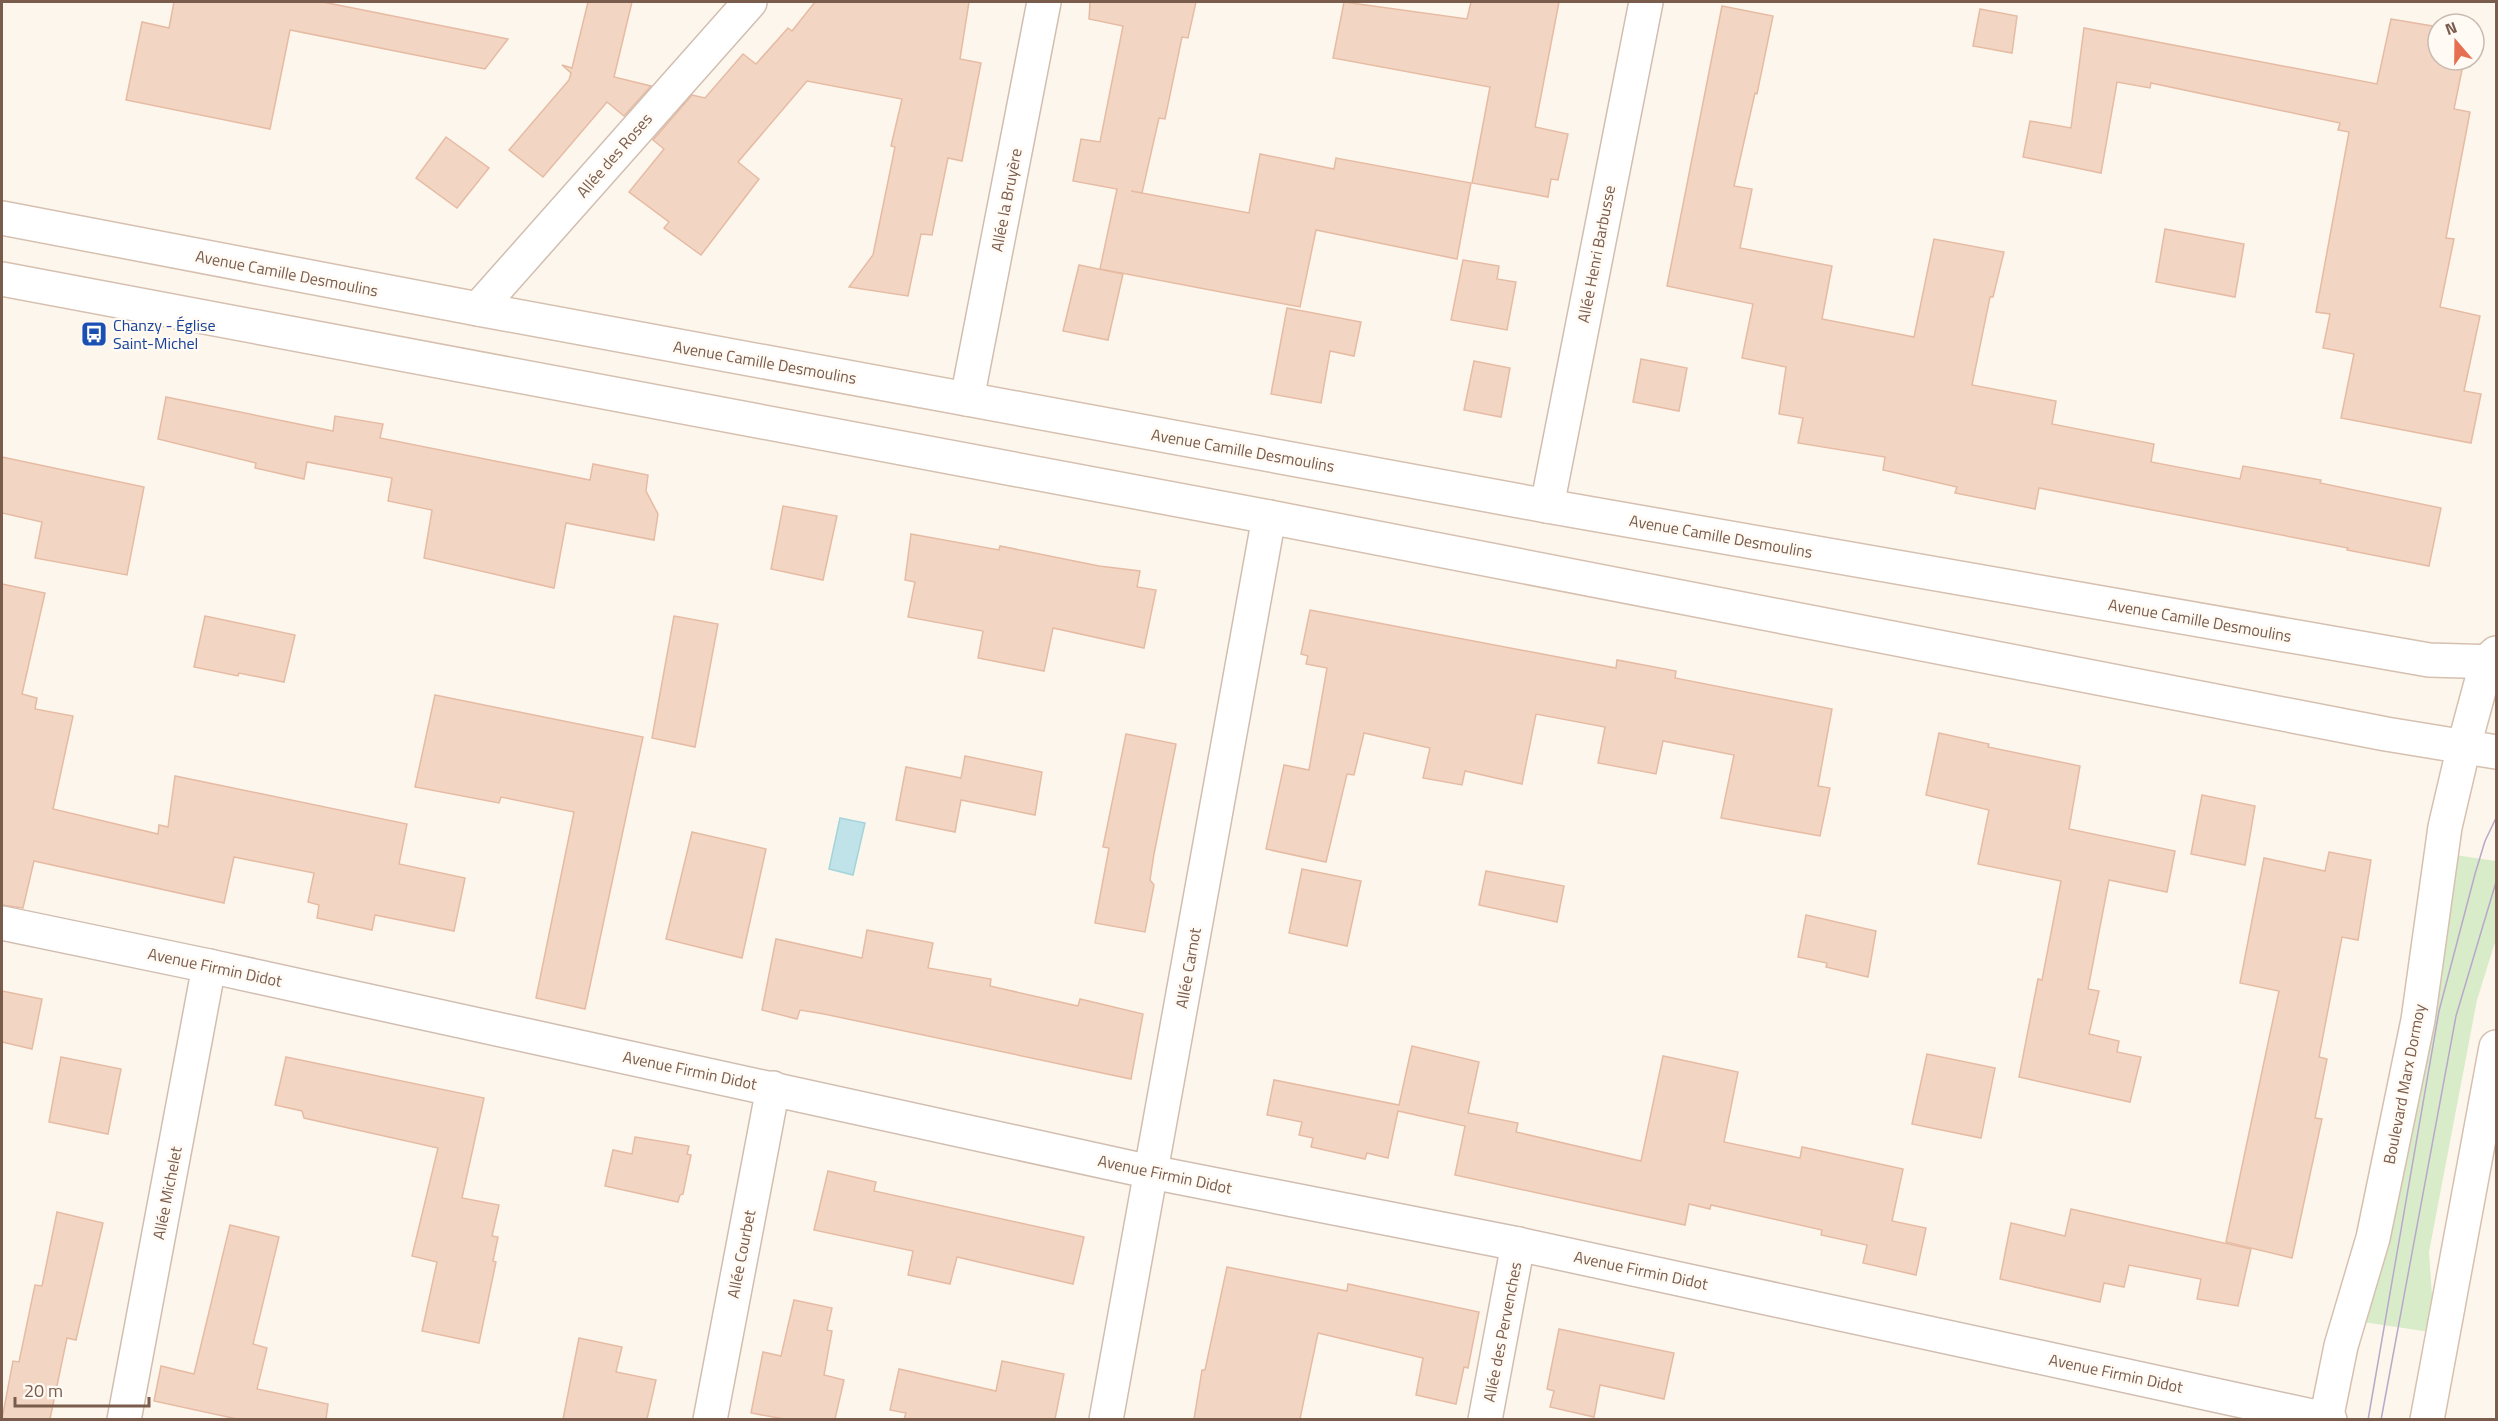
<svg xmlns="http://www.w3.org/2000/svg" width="2498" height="1421" viewBox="0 0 2498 1421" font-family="'Titillium Web',sans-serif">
<rect width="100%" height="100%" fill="#fdf6ec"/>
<path fill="#d8ecc9" d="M2455,855L2496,861V939L2477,1000L2429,1252L2433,1310L2430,1332L2363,1322L2367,1301L2388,1246L2448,935L2451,876Z"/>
<path fill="#bfe3e8" stroke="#a5d3da" stroke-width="1.5" d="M840,818L865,823L853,875L829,869Z"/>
<g fill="#f3d5c3" stroke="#e6bba3" stroke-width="1.5">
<path d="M174,2H323L508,39L485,69L290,30L270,129L126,100L142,22L169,28Z"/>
<path d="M588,2H632L614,77L651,86L624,116L607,102L543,177L509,150L569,80L571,73L562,65L572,68Z"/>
<path d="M815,2H969L960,59L981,63L962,161L948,158L932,235L921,234L908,296L849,287L873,255L895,147L891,146L902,99L807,81L738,162L759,179L701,255L664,228L669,222L629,192L664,149L653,140L692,95L705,98L743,54L756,64L788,28L792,31Z"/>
<path d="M1090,2H1196L1188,38L1182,37L1165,119L1159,118L1142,193L1131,191L1249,213L1260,154L1334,169L1336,158L1471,183L1457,259L1316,230L1300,307L1100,269L1117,189L1073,181L1081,139L1100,142L1123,26L1089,19Z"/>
<path d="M1344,2L1467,19L1471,2H1559L1535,127L1568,134L1558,180L1551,179L1548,197L1472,183L1490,87L1333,58Z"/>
<path d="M1722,6L1773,16L1757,94L1755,93L1734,186L1752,189L1740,248L1832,266L1822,319L1914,337L1934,239L2004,252L1993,297H1990L1972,385L2056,401L2052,424L2154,444L2151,462L2240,479L2243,466L2321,480L2320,483L2441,508L2429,566L2347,550L2348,548L2039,488L2035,509L1955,493L1957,487L1883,470L1885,457L1798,443L1803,418L1779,414L1786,367L1742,358L1753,304L1667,286Z"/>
<path d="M1980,9L2017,16L2012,53L1973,46Z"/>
<path d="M2391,19L2438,27V60H2464L2454,109L2470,112L2446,238L2454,239L2440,307L2480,316L2464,391L2481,394L2471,443L2341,418L2354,354L2323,348L2330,314L2316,312L2349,132L2338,130L2340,123L2151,83L2150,88L2117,82L2101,173L2023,157L2030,121L2071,128L2084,28L2377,84Z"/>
<path d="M446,137L489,168L457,208L416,178Z"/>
<path d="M2165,229L2244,244L2235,297L2156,282Z"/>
<path d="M1463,260L1499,266L1497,279L1516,282L1507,330L1451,320Z"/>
<path d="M1079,265L1123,274L1108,340L1063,331Z"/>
<path d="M1287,308L1361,322L1354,356L1330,351L1321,403L1271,394Z"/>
<path d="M1641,359L1687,368L1679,411L1633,402Z"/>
<path d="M1474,361L1510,368L1501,417L1464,410Z"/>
<path d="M166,397L333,431L335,416L383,424L380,438L590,480L593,464L648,475L646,491L658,514L654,540L566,523L554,588L424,558L432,510L388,501L392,478L307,462L304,479L255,468L256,463L158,439Z"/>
<path d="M2,457L144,487L127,575L35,558L42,522L2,513Z"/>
<path d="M783,506L837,516L823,580L771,569Z"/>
<path d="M911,534L999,550L1000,546L1099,566L1140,571L1137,587L1156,590L1144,648L1053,628L1044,671L978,658L983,631L908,617L915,582L905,580Z"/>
<path d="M2,584L45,593L22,694L37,698L35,709L73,716L53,809L158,834L159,825L168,827L175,776L407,824L399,864L465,878L454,931L375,915L372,930L317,918L319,905L308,902L314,873L234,857L224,903L34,861L23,908L2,905Z"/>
<path d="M1310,610L1616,668L1617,660L1676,671L1675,678L1832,709L1818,786L1830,788L1820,836L1721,818L1734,755L1663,741L1656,774L1598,763L1605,727L1536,714L1522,784L1465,771L1462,785L1423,778L1430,748L1364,733L1354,775L1347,774L1326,862L1266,849L1284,765L1309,770L1327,668L1306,664L1308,656L1301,654Z"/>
<path d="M205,616L295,635L284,682L239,673L238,676L194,667Z"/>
<path d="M674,616L718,624L695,747L652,738Z"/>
<path d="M435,695L643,737L585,1009L536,998L574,812L501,797L499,803L415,787Z"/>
<path d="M1939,733L1989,744L1988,747L2080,766L2069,829L2175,851L2167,892L2109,880L2088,989L2099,991L2089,1034L2119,1041L2117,1052L2141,1057L2130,1102L2019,1077L2038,979L2042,980L2061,881L1978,864L1989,810L1926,795Z"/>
<path d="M1126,734L1176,744L1154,854L1150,880L1154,885L1145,932L1095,923L1109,848L1103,847Z"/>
<path d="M965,756L1042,772L1035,815L961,800L955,832L896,820L906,767L961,778Z"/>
<path d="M2202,795L2255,806L2245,865L2191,854Z"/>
<path d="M692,832L766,849L742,958L666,939Z"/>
<path d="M2329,852L2371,860L2358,940L2342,937L2319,1057L2327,1059L2315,1118L2322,1119L2292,1258L2226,1242L2279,991L2240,983L2264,858L2325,871Z"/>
<path d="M1302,869L1361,881L1347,946L1289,933Z"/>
<path d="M1486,871L1564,886L1557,922L1479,905Z"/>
<path d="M1806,915L1876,931L1868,977L1826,967L1827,963L1798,957Z"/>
<path d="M867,930L933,943L928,968L991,979L990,986L1078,1006L1080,999L1143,1014L1131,1079L824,1014L800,1010L797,1019L762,1010L776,939L862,958Z"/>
<path d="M2,991L42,999L32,1049L2,1042Z"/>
<path d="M1412,1046L1479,1062L1468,1113L1518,1123L1516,1132L1641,1161L1663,1056L1738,1072L1724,1142L1800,1158L1802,1147L1903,1169L1892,1221L1926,1228L1916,1275L1863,1263L1867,1245L1821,1235L1822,1230L1711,1205L1710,1209L1689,1204L1685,1225L1455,1175L1465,1126L1398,1111L1388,1158L1367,1153L1365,1159L1311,1147L1313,1138L1299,1135L1302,1122L1267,1115L1274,1080L1399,1105Z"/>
<path d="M1927,1054L1995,1068L1981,1138L1912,1124Z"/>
<path d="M61,1057L121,1069L108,1134L49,1122Z"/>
<path d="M286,1057L484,1098L462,1198L499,1205L492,1236L498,1237L493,1261L496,1262L479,1343L422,1331L437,1262L412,1256L438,1148L304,1118L302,1111L275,1105Z"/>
<path d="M635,1137L689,1146L687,1154L691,1155L683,1194L680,1195L678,1202L605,1186L613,1150L632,1154Z"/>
<path d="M828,1171L876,1182L874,1191L1084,1237L1073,1284L957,1257L950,1284L908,1275L913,1251L814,1230Z"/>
<path d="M2071,1209L2251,1249L2238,1306L2197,1299L2201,1279L2129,1265L2124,1287L2104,1283L2100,1302L2000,1279L2011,1223L2065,1236Z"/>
<path d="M57,1212L103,1223L76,1340L67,1338L50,1419H2L13,1361L19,1362L35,1285L42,1286Z"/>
<path d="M230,1225L279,1237L253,1344L267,1348L257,1389L328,1404L326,1419H237L154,1401L161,1366L194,1374Z"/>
<path d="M1227,1267L1347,1291L1348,1284L1479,1312L1468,1368L1464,1367L1456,1404L1416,1395L1423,1358L1318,1333L1300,1419H1194L1202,1370H1205Z"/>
<path d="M794,1300L832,1308L827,1330L832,1331L824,1375L844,1380L835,1419H784L751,1413L763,1352L781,1356Z"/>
<path d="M1559,1329L1674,1353L1664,1399L1600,1385L1594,1417L1550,1407L1554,1391L1547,1389Z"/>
<path d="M579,1338L622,1347L616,1372L656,1380L647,1419H563Z"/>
<path d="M1002,1361L1064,1374L1055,1419H904L906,1413L890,1410L899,1369L996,1391Z"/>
</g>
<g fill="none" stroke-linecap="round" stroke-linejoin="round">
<defs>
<g id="street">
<path d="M478,309L750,2"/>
<path d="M967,399L1044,2"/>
<path d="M1547,506L1646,2"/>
<path d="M2,923L209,966L1151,1172L1518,1244L2330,1420"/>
<path d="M124,1420L209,966"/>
<path d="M710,1420L773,1088"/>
<path d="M1106,1420L1269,517"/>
<path d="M1485,1420L1518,1244"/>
</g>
<g id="secondary">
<path d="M2,218L478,309L1547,506L2429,660L2496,662"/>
<path d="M2,279L1269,517L2386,734L2496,752"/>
<path d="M2326,1420L2341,1346L2373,1238L2418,1020L2445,827L2464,746L2487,661L2496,653"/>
<path d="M2427,1420L2496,1047"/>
</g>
</defs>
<use href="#street" stroke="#d1beb0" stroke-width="36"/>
<use href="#secondary" stroke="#d6c0b0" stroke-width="36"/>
<use href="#street" stroke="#fff" stroke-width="33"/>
<use href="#secondary" stroke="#fff" stroke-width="33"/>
<g stroke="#b9a8c9" stroke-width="1.5">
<path d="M2368,1420L2439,1011L2475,874L2485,841L2496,818"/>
<path d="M2381,1420L2456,1016L2496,882"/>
</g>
</g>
<defs>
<symbol id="bus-square" viewBox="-11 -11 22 22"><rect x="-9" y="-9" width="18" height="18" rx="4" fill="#1a4fb4" stroke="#fffaf3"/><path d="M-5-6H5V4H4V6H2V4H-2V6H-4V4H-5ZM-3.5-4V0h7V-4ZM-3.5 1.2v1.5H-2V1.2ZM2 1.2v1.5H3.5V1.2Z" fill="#fff"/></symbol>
</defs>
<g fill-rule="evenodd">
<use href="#bus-square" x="79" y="319" width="30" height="30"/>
</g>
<g text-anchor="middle" stroke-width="5" stroke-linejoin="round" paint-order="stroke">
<g font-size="16" fill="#7a5c4d" stroke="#fffaf3">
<text transform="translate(614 155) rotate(-49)" y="6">Allée des Roses</text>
<text transform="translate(1006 200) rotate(-79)" y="6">Allée la Bruyère</text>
<text transform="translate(1596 254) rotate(-79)" y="6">Allée Henri Barbusse</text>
<text transform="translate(287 273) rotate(11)" y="6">Avenue Camille Desmoulins</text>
<text transform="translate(765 362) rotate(10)" y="6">Avenue Camille Desmoulins</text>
<text transform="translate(1243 450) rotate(10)" y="6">Avenue Camille Desmoulins</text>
<text transform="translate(1721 536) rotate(10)" y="6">Avenue Camille Desmoulins</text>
<text transform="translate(2200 620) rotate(10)" y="6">Avenue Camille Desmoulins</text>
<text transform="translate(215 967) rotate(12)" y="6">Avenue Firmin Didot</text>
<text transform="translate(1188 968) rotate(-80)" y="6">Allée Carnot</text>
<text transform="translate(690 1070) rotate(12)" y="6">Avenue Firmin Didot</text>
<text transform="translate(2404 1084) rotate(-79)" y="6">Boulevard Marx Dormoy</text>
<text transform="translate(1165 1174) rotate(12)" y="6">Avenue Firmin Didot</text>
<text transform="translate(167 1193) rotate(-79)" y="6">Allée Michelet</text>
<text transform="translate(741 1254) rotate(-79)" y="6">Allée Courbet</text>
<text transform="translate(1641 1270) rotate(12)" y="6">Avenue Firmin Didot</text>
<text transform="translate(1502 1332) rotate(-79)" y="6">Allée des Pervenches</text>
<text transform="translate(2116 1373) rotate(12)" y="6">Avenue Firmin Didot</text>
</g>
<g font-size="16" fill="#164399" stroke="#fffaf3" text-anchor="start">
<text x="113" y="331">Chanzy - Église<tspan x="113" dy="18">Saint-Michel</tspan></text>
</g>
</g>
<rect width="2498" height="1421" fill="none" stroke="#7a5c4d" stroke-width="6"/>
<g transform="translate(2456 42) rotate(340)"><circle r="28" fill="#fffaf3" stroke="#cabbb1" stroke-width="1.5"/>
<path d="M0-4.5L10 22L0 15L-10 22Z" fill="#e76f51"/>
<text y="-9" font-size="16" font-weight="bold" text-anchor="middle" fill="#7a5c4d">N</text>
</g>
<path d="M15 1397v9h134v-9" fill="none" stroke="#7a5c4d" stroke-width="3"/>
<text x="24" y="1397" font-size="18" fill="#7a5c4d" stroke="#fffaf3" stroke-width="4.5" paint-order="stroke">20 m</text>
</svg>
